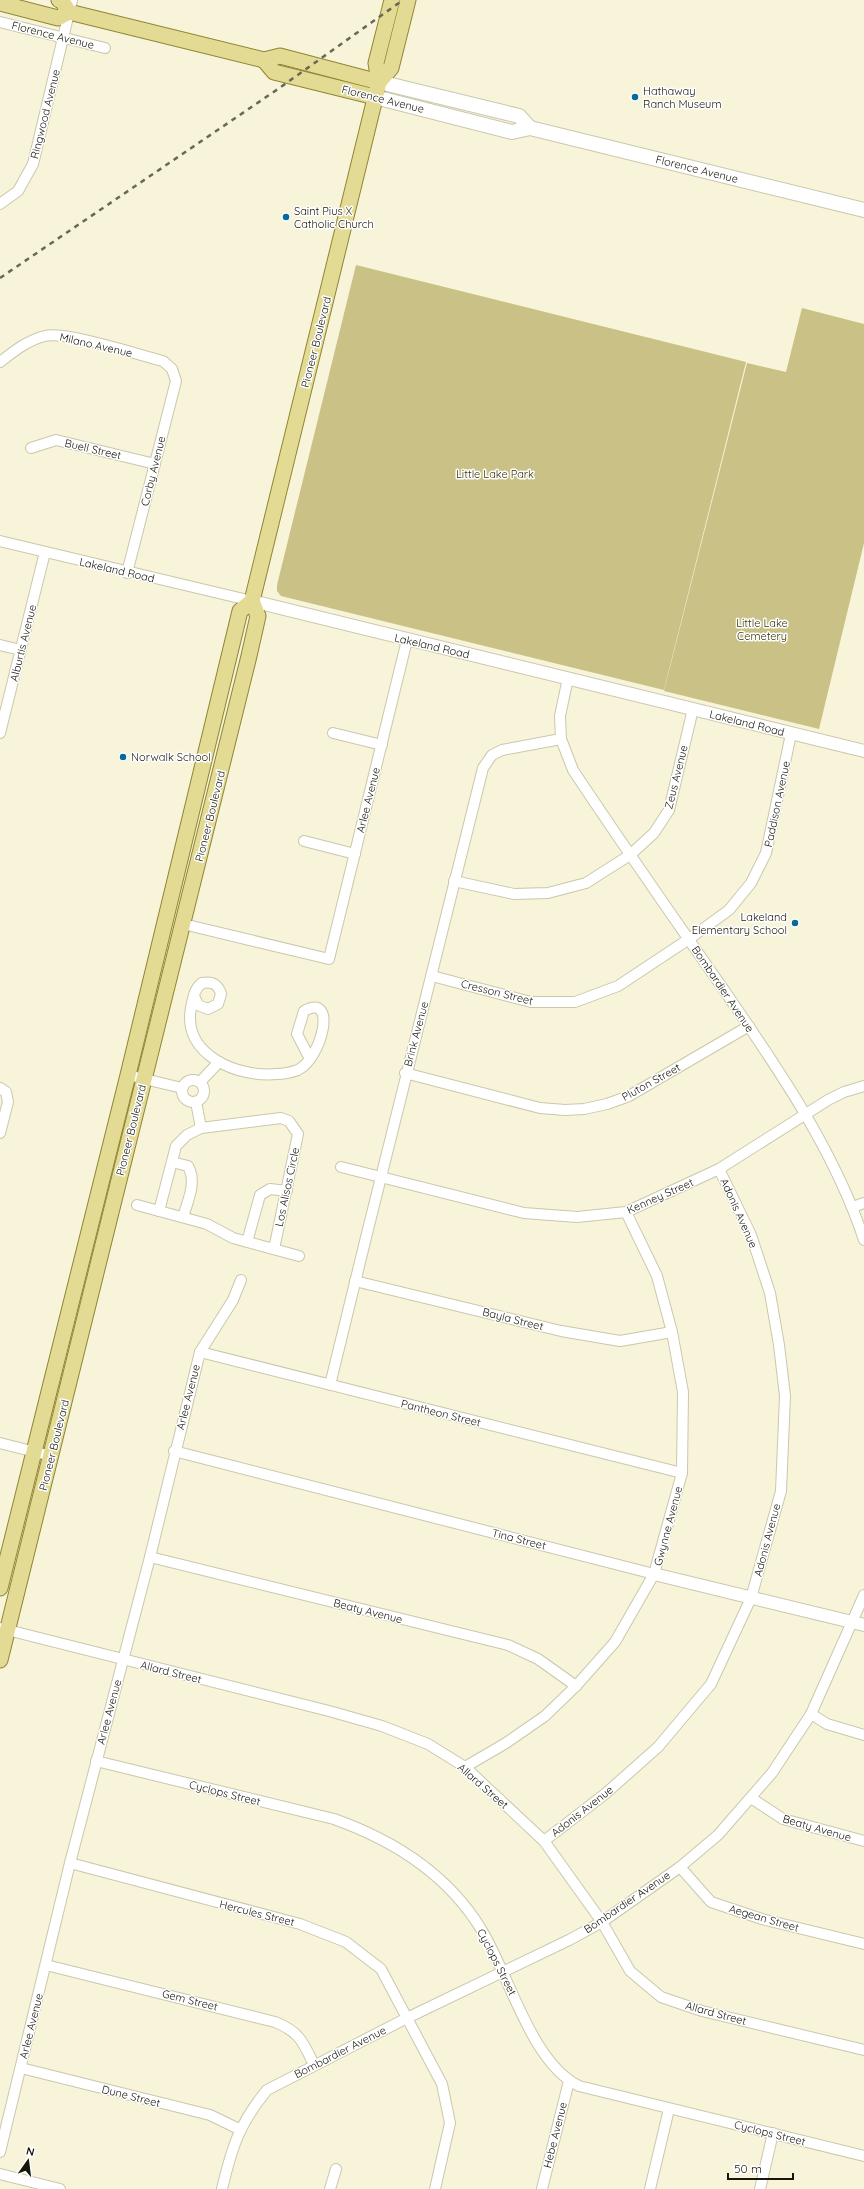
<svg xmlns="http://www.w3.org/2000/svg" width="864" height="2189" viewBox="0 0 864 2189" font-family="Quicksand,sans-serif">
<rect width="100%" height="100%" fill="#f7f4d9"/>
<g fill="#c9c185">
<path d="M356,265L746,362L664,690L281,596L277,591V585Z"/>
<path d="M802,308L864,324V543L819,729L664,691L747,363L786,372Z"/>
</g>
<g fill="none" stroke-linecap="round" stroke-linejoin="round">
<defs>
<g id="minor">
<path d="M0,22L105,48"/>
<path d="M0,204L18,191L33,164L72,0"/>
<path d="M0,362C14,351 28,340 45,336C66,331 139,355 163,361L172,369L176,381L127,573"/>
<path d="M31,448L56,440L155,464"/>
<path d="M0,541L252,601"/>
<path d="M0,645L21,650"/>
<path d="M568,678L560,716L561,739L573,770C622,844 673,917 724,990C777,1067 835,1151 864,1240"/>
<path d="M0,733L45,552"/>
<path d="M333,733L382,745"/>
<path d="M304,841L355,854"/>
<path d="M454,881L514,894L548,893L586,883L630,855L654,833L669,810L693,709"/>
<path d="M183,924L329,959L407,640"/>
<path d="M432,976L531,1002H575L618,986L689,939L729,910L751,883L766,853L791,734"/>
<path d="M194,996L198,1005L208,1009L218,1004L221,994C218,984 212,981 202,983C194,989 193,998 191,1008C182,1055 238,1078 277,1074C284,1074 292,1072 298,1070C322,1058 338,992 304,1011L297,1034L310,1059"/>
<path d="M405,1073L540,1108L565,1110L584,1109L607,1104L629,1096L749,1026"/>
<path d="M128,1075L182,1088"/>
<circle cx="193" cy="1091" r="11"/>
<path d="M200,1082L219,1062"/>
<path d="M0,1088L6,1092L8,1102L0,1133"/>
<path d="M196,1102L201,1128"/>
<path d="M172,1162L188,1166C197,1182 188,1200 183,1217"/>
<path d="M341,1167L524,1213L577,1217L626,1212L719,1169L828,1100L844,1092L864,1086"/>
<path d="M137,1205L207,1224L233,1238L299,1256"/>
<path d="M853,1207L864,1203"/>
<path d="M159,1211L176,1146L187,1135L201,1128L281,1118L289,1121L298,1134L274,1249"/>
<path d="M247,1242L260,1195L270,1189L287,1191"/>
<path d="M355,1281L561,1331L620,1341L672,1332"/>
<path d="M200,1352L682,1473"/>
<path d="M330,1385C380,1179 431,973 483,768L492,755L502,750L561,739"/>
<path d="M0,1443L51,1456"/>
<path d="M174,1451L654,1574"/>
<path d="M150,1557L508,1645L538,1659L576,1686"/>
<path d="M0,1628L329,1711L382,1726L428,1744L465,1767L544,1841L602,1922L630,1971L661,1997L702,2011L864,2050"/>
<path d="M811,1714L827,1724L864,1735"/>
<path d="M96,1761L334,1819C393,1840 448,1875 481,1929C509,1974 531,2063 579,2086L864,2156"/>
<path d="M465,1767L506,1743L545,1716L576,1686L615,1642L654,1574L682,1473L683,1392L672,1332L657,1276L626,1212"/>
<path d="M751,1798L783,1819L864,1841"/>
<path d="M544,1841L605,1794L658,1747L711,1684L751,1598L781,1491L785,1396L779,1345L770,1293L751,1235L719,1169"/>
<path d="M70,1863L300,1924L346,1942L381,1969L442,2084L450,2123L435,2189"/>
<path d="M680,1867L711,1902L762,1919L864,1944"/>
<path d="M46,1965L275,2022C300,2032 303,2042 314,2065"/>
<path d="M21,2068L210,2115L239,2129"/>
<path d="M0,2152L70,1863L150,1557L200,1352L233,1300L241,1280"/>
<path d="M0,2174L60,2189"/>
<path d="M222,2189C232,2147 239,2124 267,2090L407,2018L569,1940L602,1922L680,1867L718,1835L772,1773L811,1714L864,1595"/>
<path d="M330,2189L336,2169"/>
<path d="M542,2189L569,2081"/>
<path d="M650,2189L669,2109"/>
<path d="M760,2189L773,2133"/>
</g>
<g id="tertiary">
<path d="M252,601L864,751"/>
<path d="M654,1574L864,1625"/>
</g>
<g id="secondary">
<path d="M379,82L519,116L530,128"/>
<path d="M375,97L512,132L530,128L864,210"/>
</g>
<g id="primary">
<path d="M59,0L62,1L69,12"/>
<path d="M0,3L58,18L69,12L264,60L280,56L379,82"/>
<path d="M264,60L274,72L375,97"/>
<path d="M379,82L391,68L408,0"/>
<path d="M0,1588L128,1075L240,611L252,601L379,82L376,63L392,0"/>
<path d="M0,1660L249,656L258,616L252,601"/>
</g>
</defs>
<use href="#minor" stroke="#cac7ad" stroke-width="12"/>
<use href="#tertiary" stroke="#cac7ad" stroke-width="14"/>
<use href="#secondary" stroke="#cac7ad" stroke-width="16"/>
<use href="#primary" stroke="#908535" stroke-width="17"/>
<use href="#minor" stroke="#fff" stroke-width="10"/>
<use href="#tertiary" stroke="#fff" stroke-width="12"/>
<use href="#secondary" stroke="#fff" stroke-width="14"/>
<use href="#primary" stroke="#e3da93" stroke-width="15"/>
<path stroke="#696757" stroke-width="2.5" stroke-dasharray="5 5" stroke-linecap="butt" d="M0,278L278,89L403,0"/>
</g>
<g fill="#066b99" stroke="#fff" stroke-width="1.5">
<circle cx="635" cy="97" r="4"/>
<circle cx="286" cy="217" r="4"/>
<circle cx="123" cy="757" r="4"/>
<circle cx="795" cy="923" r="4"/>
</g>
<g text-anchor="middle" stroke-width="3" stroke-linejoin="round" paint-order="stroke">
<g font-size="11" fill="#17160c" stroke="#fff">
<text transform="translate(53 35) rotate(14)" y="4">Florence Avenue</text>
<text transform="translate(383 99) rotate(14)" y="4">Florence Avenue</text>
<text transform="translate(45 114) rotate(-76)" y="4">Ringwood Avenue</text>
<text transform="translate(697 169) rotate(14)" y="4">Florence Avenue</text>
<text transform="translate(316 342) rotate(-76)" y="4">Pioneer Boulevard</text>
<text transform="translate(96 345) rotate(13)" y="4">Milano Avenue</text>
<text transform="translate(93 449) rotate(13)" y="4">Buell Street</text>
<text transform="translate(153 471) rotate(-76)" y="4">Corby Avenue</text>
<text transform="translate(117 570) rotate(13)" y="4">Lakeland Road</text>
<text transform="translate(23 643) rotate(-76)" y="4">Alburtis Avenue</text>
<text transform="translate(432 646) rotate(13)" y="4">Lakeland Road</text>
<text transform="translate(747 723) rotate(14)" y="4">Lakeland Road</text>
<text transform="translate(676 777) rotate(-76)" y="4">Zeus Avenue</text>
<text transform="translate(368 800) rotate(-76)" y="4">Arlee Avenue</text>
<text transform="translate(777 804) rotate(-78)" y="4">Paddison Avenue</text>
<text transform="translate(210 816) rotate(-76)" y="4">Pioneer Boulevard</text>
<text transform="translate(723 989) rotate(56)" y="4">Bombardier Avenue</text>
<text transform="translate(497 992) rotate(14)" y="4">Cresson Street</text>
<text transform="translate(416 1034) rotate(-75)" y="4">Brink Avenue</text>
<text transform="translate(651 1082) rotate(-29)" y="4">Pluton Street</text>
<text transform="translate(131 1130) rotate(-76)" y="4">Pioneer Boulevard</text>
<text transform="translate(287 1187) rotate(-78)" y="4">Los Alisos Circle</text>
<text transform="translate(660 1196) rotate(-24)" y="4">Kenney Street</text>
<text transform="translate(739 1213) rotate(66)" y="4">Adonis Avenue</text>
<text transform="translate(513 1319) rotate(14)" y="4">Bayla Street</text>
<text transform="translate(188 1397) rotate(-76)" y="4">Arlee Avenue</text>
<text transform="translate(441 1413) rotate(14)" y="4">Pantheon Street</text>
<text transform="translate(54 1445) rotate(-76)" y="4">Pioneer Boulevard</text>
<text transform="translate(668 1526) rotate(-75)" y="4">Gwynne Avenue</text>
<text transform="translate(519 1539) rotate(14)" y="4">Tina Street</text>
<text transform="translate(767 1540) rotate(-75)" y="4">Adonis Avenue</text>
<text transform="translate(368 1611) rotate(14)" y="4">Beaty Avenue</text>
<text transform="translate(171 1672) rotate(14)" y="4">Allard Street</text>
<text transform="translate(109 1712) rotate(-75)" y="4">Arlee Avenue</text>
<text transform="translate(483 1786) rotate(41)" y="4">Allard Street</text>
<text transform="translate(225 1793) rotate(14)" y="4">Cyclops Street</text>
<text transform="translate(582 1811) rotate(-38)" y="4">Adonis Avenue</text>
<text transform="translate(817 1828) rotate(16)" y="4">Beaty Avenue</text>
<text transform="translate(627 1902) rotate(-34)" y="4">Bombardier Avenue</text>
<text transform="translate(257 1913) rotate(14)" y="4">Hercules Street</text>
<text transform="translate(764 1918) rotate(16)" y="4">Aegean Street</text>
<text transform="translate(497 1962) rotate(63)" y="4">Cyclops Street</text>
<text transform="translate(190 2000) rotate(14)" y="4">Gem Street</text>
<text transform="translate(716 2013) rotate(15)" y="4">Allard Street</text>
<text transform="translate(31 2026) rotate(-76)" y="4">Arlee Avenue</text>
<text transform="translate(340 2052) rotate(-27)" y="4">Bombardier Avenue</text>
<text transform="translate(131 2096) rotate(14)" y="4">Dune Street</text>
<text transform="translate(770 2133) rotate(14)" y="4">Cyclops Street</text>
<text transform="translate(555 2135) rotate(-76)" y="4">Hebe Avenue</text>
</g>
<g font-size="11" fill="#17160c" stroke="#fff" text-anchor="start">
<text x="643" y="95">Hathaway<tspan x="643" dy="13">Ranch Museum</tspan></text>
<text x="294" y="215">Saint Pius X<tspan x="294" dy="13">Catholic Church</tspan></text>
<text x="131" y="761">Norwalk School</text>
<text x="787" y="921" text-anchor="end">Lakeland<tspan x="787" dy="13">Elementary School</tspan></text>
</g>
<g font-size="11" fill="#353006" stroke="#fff">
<text x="495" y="478">Little Lake Park</text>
<text x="762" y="627">Little Lake<tspan x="762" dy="13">Cemetery</tspan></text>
</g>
</g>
<g transform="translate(28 2161) rotate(14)" stroke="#ffffff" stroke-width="3" paint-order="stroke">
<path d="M0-3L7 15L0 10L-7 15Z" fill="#17160c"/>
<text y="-6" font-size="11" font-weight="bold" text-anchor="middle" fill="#17160c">N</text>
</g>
<path d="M728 2173v6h65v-6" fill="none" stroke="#17160c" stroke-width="2"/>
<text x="734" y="2173" font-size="12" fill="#17160c" stroke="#ffffff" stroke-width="3" paint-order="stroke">50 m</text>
</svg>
